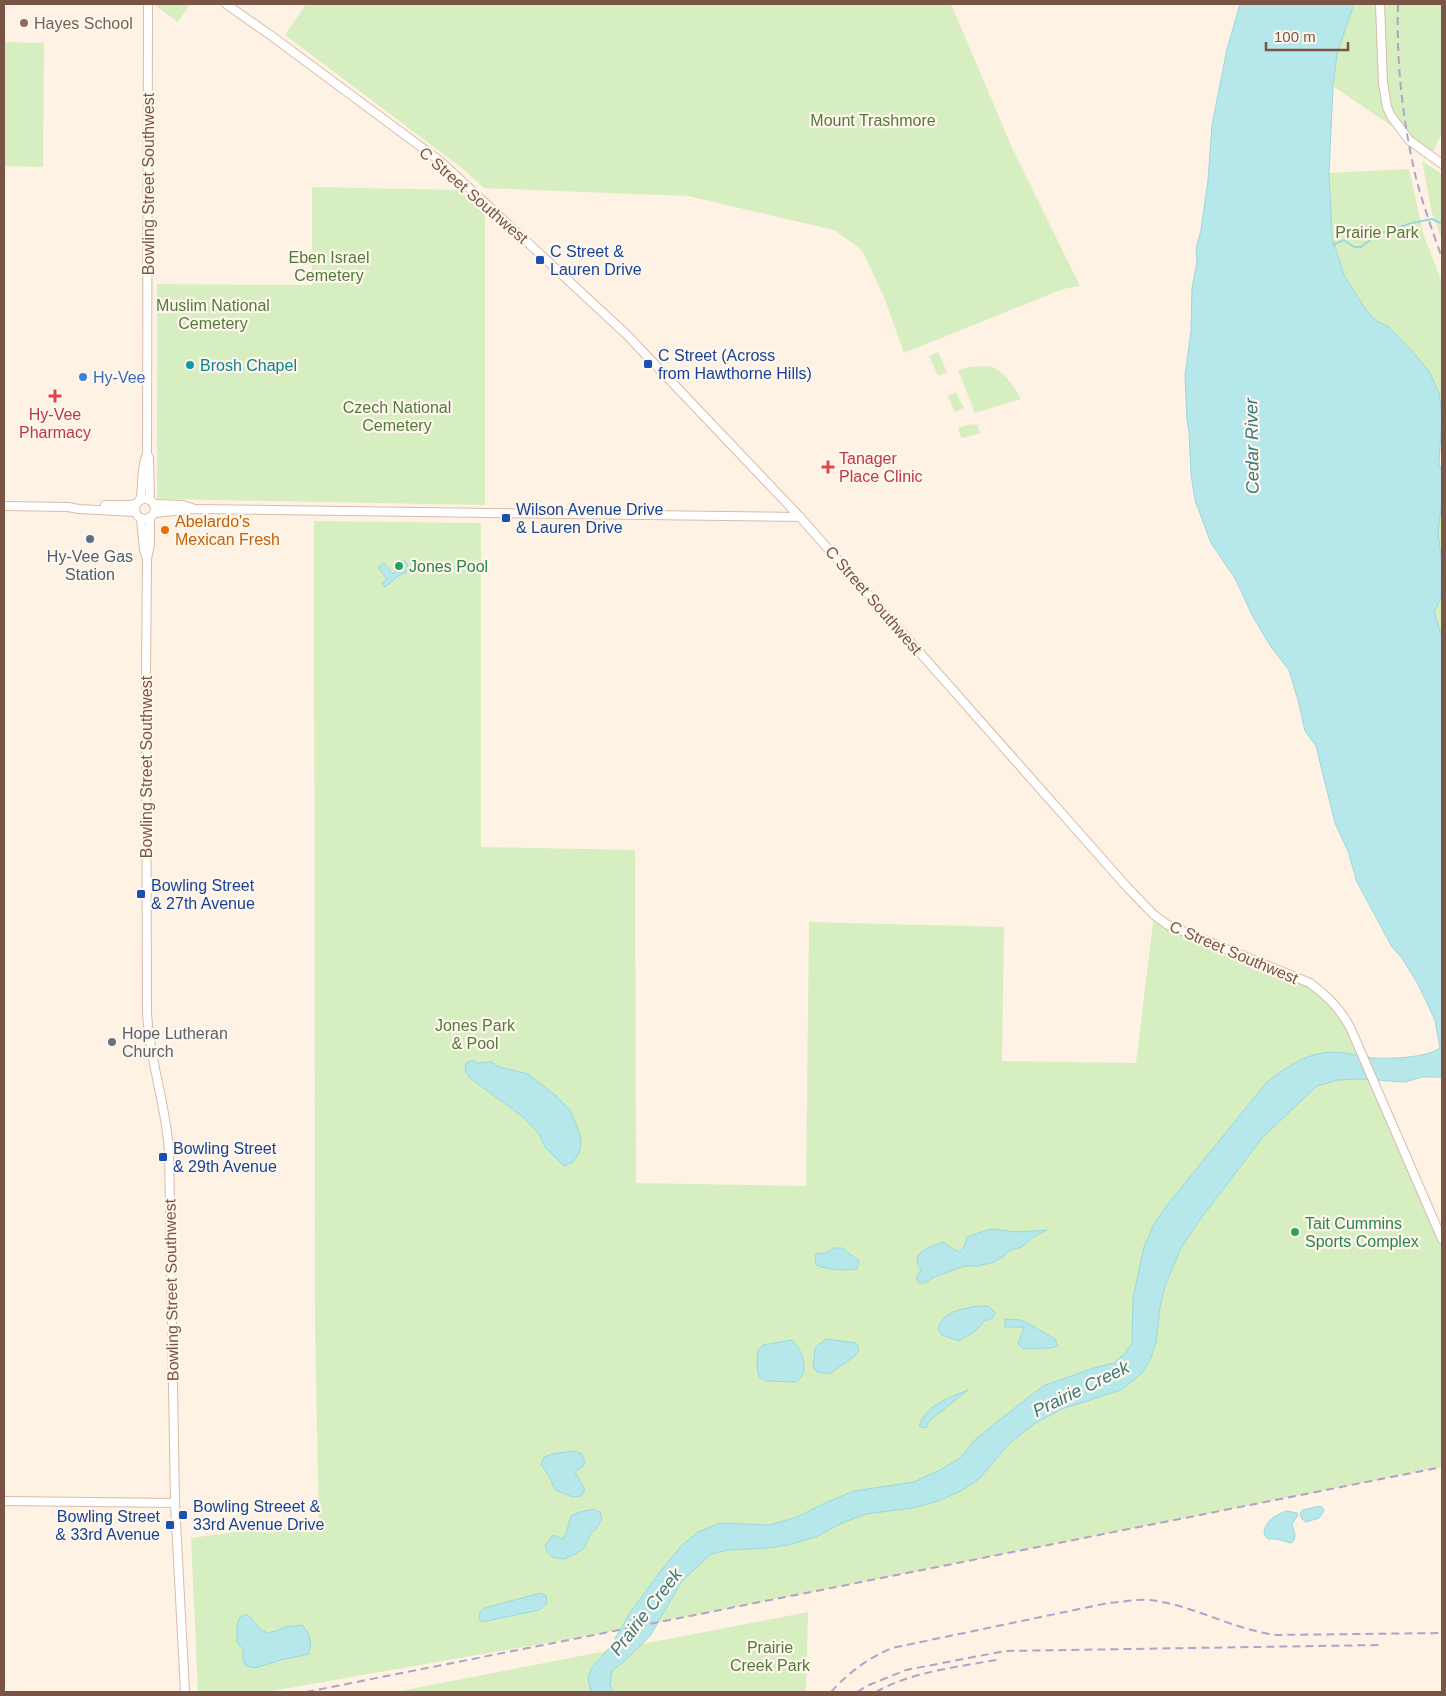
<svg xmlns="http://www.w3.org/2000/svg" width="1446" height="1696" viewBox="0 0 1446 1696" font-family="Helvetica,sans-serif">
<rect width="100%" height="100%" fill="#fef2e4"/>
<g fill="#d7eec1">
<path d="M156,4H190L178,22L156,6Z"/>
<path d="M306,4H951L1013,150L1080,286L1063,289L904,353L884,297L862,250L834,230L688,196L484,188L463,169L285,35Z"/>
<path d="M1354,4H1442V133L1431,156L1390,125L1333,86L1337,54Z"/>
<path d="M4,42L44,43L43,167L4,166Z"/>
<path d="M1422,161L1442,174V240L1432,213Z"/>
<path d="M1409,169L1424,236L1442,282V416L1439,393L1389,327L1375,320L1364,307L1344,275L1332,237L1329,173Z"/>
<path d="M312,187L458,190L485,215V505L157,499V284L312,285Z"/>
<path d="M938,352L947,372L938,376L929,356Z"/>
<path d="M970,367C977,367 987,365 994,368C1003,370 1017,391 1021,399L975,413L958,370Z"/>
<path d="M956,392L964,408L955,412L948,396Z"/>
<path d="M971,424L977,425L980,433L964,438L961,437L958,428Z"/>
<path d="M1442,500V637L1434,612C1446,590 1440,559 1438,535C1437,524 1440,511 1442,500Z"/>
<path d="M314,521L481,523V847L635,850L636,1183L806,1186L809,922L1004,927L1002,1061L1136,1063L1154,915L1310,983L1341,1010L1442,1239V1467L598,1634L266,1692H198L191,1538L256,1529H319L315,1325Z"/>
<path d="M808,1612L806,1692H395Z"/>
</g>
<g fill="#b6e7ea" stroke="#9bd8dd">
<path d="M1240,4H1354L1337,54L1333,86L1329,173L1332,237L1344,275L1364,307L1375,320L1389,327L1410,349L1429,371L1439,393L1442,416L1439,464L1442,472V500L1438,533L1442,564L1441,598L1434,612L1442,637V1078L1438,1077H1422L1405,1082L1360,1079L1338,1080L1317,1086L1262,1138L1199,1221L1181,1248L1165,1286L1160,1307L1156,1343L1150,1360L1142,1373L1121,1390L1062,1409L1034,1424L1008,1445L979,1479L961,1491L938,1501L913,1508L866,1514L840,1524L816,1537L788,1545L768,1548L728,1550L711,1554L682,1581L650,1636L626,1660L612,1671L610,1685L614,1692H591L588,1678L591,1669L610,1647L630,1613L659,1573L681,1546L698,1532L720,1523L769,1525L797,1517L825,1503L854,1491L914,1482L942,1469L960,1458L976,1439L997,1422L1043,1386L1094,1368L1114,1363L1125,1353L1132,1343L1133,1298L1144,1247L1154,1224L1168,1204L1266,1083C1284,1069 1301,1056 1323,1053C1339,1050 1357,1056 1373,1058C1391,1059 1426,1058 1440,1048L1435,1020L1418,984L1402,958L1392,947L1357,882L1348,851L1335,823L1316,746L1305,731L1298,700L1289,670L1271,647L1252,615L1236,580L1211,543L1195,500L1191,474L1189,431L1187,420L1185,376L1191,331L1192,288L1197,262L1196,249L1201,230L1208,180L1212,125L1227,49Z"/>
<path d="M400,561H405L408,565L406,573L401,574L385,587L382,583L387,579L378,567L384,563L393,574L395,572L397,563Z"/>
<path d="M473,1060L477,1063L491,1062L499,1067L528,1074L555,1095L570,1110L580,1134L581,1143L579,1153L573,1162L565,1166L562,1164L545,1147L539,1134L523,1117L470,1078L465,1071L466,1063Z"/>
<path d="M990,1229L1016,1232L1047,1230L1030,1239L1022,1247L1010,1250L1004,1256L994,1262L978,1266H965L934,1277L925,1283H919L916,1278L921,1270L917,1264L918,1255L927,1248L943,1242L953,1249L960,1252L965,1245L967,1237Z"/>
<path d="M834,1248H842L859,1261L857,1269C846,1271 827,1270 816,1265L815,1254L826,1253Z"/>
<path d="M976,1306H988L995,1312L993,1318L984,1321C976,1334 970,1333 959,1341L942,1335L938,1329C943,1311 960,1310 976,1306Z"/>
<path d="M1005,1319L1021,1320L1031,1325L1055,1339L1058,1346L1050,1348L1023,1349L1018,1344L1024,1327H1005Z"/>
<path d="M826,1339L856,1343L859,1350L855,1356L829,1374L817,1372L813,1368L815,1348Z"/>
<path d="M791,1340C800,1345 808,1366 802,1376C801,1378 798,1380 796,1382L766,1381L759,1377L757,1366L758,1350L763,1345Z"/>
<path d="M968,1390L929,1421L926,1428L919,1426C926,1405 950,1397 968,1390Z"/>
<path d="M574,1451L582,1454L585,1462L582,1467L575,1472L585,1490L581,1496L573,1497L555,1490L550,1478L541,1464L544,1457L552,1454Z"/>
<path d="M1320,1506L1323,1508L1324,1511L1319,1518L1306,1522L1302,1519L1300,1513L1303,1510Z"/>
<path d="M594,1509L600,1512L602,1518L596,1529L591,1533L584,1548L576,1554L564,1559L552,1557L547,1551L545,1545L553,1535L563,1539C576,1515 559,1516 594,1509Z"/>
<path d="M1286,1511L1297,1513L1298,1515L1292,1524C1294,1531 1298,1539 1291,1543L1277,1539H1268L1264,1534C1264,1521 1276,1515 1286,1511Z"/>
<path d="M541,1593L546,1596L547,1603L539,1610L482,1622L479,1618L480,1612L484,1608Z"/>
<path d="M247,1614L260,1629L268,1633L279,1630L285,1627L302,1625C311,1635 312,1641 309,1654L281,1660L255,1668L246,1666L243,1660V1650L237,1642V1624L240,1617Z"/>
</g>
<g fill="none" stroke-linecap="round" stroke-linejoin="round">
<path stroke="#9bd8dd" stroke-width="2" d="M1333,245L1344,240L1354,247H1361L1378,234L1412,223L1432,219L1438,222L1442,223"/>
<defs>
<g id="secondary">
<path d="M148,4L147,454L149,458L150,500"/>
<path d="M226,4L273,37L440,161L627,335L800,517L1127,887L1154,915L1168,925L1310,983C1328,997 1339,1007 1350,1027L1442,1239"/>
<path d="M1380,4L1383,83L1387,107L1391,116L1409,140L1442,164"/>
<circle cx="145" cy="509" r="10"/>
<path d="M140,500C144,485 140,468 147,454"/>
<path d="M154,504L183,505L192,508"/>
<path d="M105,505H130L137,503"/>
<path d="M4,506L68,507L79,509L135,512"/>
<path d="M154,513L194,509L800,517"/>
<path d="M150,517V544L147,559L146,674L147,1012C149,1059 166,1104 169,1151L175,1503L185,1692"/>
<path d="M141,518L144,550L147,559"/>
<path d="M4,1501L175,1503"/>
</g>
</defs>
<use href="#secondary" stroke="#dabbaa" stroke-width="10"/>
<use href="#secondary" stroke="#fff" stroke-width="8"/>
<g stroke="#b3a1ca" stroke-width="2" stroke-dasharray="8 5" stroke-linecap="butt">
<path d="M1398,4C1396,62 1403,125 1417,182C1424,207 1433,233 1442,258"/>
<path d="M306,1692L1442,1467"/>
<path d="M831,1692C848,1673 868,1658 892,1648L1108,1603C1122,1602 1136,1599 1150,1600C1194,1605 1233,1630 1277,1635L1442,1633"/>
<path d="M857,1692L869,1685L906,1670L1005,1651L1380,1645"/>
<path d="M876,1692C913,1671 959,1667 1001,1659"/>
</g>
</g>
<circle fill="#8d6e63" stroke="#fff6ec" stroke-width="2" cx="24" cy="23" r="5"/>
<g fill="#1a4fb4" stroke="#fff6ec" stroke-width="2">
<rect x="535" y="255" width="10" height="10" rx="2.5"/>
<rect x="643" y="359" width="10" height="10" rx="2.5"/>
<rect x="501" y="513" width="10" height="10" rx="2.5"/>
<rect x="136" y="889" width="10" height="10" rx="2.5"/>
<rect x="158" y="1152" width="10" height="10" rx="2.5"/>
<rect x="178" y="1510" width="10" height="10" rx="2.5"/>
<rect x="165" y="1520" width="10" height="10" rx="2.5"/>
</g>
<circle fill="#0f9aa8" stroke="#fff6ec" stroke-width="2" cx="190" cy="365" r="5"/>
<circle fill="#3f7fe0" stroke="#fff6ec" stroke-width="2" cx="83" cy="377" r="5"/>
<g fill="#e0444e" stroke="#fff6ec" stroke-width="2">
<path d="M52.5 388.5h5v5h5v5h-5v5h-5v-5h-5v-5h5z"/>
<path d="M825.5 459.5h5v5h5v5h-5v5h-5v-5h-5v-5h5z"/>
</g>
<circle fill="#e8710a" stroke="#fff6ec" stroke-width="2" cx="165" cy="530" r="5"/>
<circle fill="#5c6f8a" stroke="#fff6ec" stroke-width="2" cx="90" cy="539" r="5"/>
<g fill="#2e9e5b" stroke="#fff6ec" stroke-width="2">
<circle cx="399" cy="566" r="5"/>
<circle cx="1295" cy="1232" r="5"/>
</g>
<circle fill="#6b7280" stroke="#fff6ec" stroke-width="2" cx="112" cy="1042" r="5"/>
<g text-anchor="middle" stroke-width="4.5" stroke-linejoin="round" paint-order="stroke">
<g font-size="16" fill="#785e54" stroke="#fff6ec" text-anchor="start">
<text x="34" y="29">Hayes School</text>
</g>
<g font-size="16" fill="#527b3b" stroke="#fff6ec">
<text x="873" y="126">Mount Trashmore</text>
<text x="1377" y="238">Prairie Park</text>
<text x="329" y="263">Eben Israel<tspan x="329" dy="18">Cemetery</tspan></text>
<text x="213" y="311">Muslim National<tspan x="213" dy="18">Cemetery</tspan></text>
<text x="397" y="413">Czech National<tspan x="397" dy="18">Cemetery</tspan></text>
<text x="475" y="1031">Jones Park<tspan x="475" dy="18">&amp; Pool</tspan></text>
<text x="770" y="1653">Prairie<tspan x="770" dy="18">Creek Park</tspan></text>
</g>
<g font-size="16" fill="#7a5546" stroke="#fff6ec">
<text transform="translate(148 184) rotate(-90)" y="6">Bowling Street Southwest</text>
<text transform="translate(474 195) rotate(41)" y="6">C Street Southwest</text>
<text transform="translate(874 600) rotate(49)" y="6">C Street Southwest</text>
<text transform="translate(146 767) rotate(-90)" y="6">Bowling Street Southwest</text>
<text transform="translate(1234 952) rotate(23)" y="6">C Street Southwest</text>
<text transform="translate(171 1290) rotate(-91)" y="6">Bowling Street Southwest</text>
</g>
<g font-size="16" fill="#164399" stroke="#fff6ec" text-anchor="start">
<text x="550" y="257">C Street &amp;<tspan x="550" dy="18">Lauren Drive</tspan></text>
<text x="658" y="361">C Street (Across<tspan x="658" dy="18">from Hawthorne Hills)</tspan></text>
<text x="516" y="515">Wilson Avenue Drive<tspan x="516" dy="18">&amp; Lauren Drive</tspan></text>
<text x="151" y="891">Bowling Street<tspan x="151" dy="18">&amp; 27th Avenue</tspan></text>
<text x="173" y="1154">Bowling Street<tspan x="173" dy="18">&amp; 29th Avenue</tspan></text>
<text x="193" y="1512">Bowling Streeet &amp;<tspan x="193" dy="18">33rd Avenue Drive</tspan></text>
<text x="160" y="1522" text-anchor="end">Bowling Street<tspan x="160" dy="18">&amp; 33rd Avenue</tspan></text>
</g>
<g font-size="16" fill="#0d838f" stroke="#fff6ec" text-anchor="start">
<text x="200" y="371">Brosh Chapel</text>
</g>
<g font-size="16" fill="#366cbe" stroke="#fff6ec" text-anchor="start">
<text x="93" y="383">Hy-Vee</text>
</g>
<g font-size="16" fill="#be3a42" stroke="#fff6ec">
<text x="55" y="420">Hy-Vee<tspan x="55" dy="18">Pharmacy</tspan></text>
<text x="839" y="464" text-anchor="start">Tanager<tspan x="839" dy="18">Place Clinic</tspan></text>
</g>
<g font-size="16" fill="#c56008" stroke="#fff6ec" text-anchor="start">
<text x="175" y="527">Abelardo's<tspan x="175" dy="18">Mexican Fresh</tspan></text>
</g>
<g font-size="16" fill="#4e5e75" stroke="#fff6ec">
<text x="90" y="562">Hy-Vee Gas<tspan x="90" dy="18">Station</tspan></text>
</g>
<g font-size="16" fill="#27864d" stroke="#fff6ec" text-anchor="start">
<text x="409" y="572">Jones Pool</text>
<text x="1305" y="1229">Tait Cummins<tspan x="1305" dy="18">Sports Complex</tspan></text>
</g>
<g font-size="16" fill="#5b616d" stroke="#fff6ec" text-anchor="start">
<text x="122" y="1039">Hope Lutheran<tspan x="122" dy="18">Church</tspan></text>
</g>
<g font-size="18" font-style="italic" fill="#387b81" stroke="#fff6ec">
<text transform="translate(1252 446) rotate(-91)" y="6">Cedar River</text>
<text transform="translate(1081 1389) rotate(-26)" y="6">Prairie Creek</text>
<text transform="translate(646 1612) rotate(-52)" y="6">Prairie Creek</text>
</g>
</g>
<rect width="1446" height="1696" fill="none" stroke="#7a5546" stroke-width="10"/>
<path d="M1266 42v8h82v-8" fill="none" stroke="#7a5546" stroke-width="2.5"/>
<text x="1274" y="42" font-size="15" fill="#7a5546" stroke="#fff6ec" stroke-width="4" paint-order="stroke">100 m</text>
</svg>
